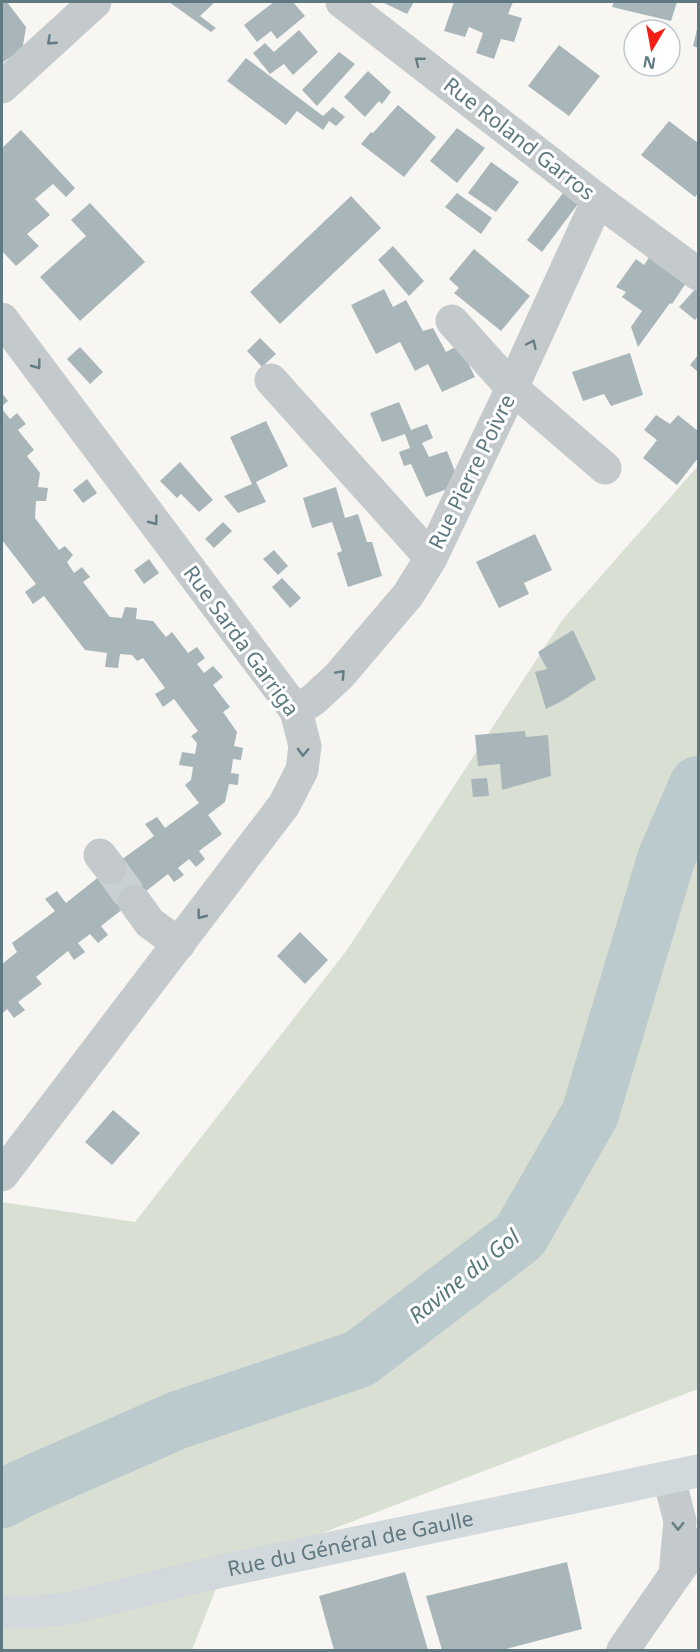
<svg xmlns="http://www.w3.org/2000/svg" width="700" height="1652" viewBox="0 0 700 1652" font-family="'Noto Sans',sans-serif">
<rect width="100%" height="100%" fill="#f7f6f3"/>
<path fill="#dadfd3" d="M698,466V1389L223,1571L192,1650H2V1202L135,1222L347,950L563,619Z"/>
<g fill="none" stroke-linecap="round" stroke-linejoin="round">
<path stroke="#bbcbcd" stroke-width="58" d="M2,1499L23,1488L178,1420L359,1359L520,1236L590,1114L666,859L698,785"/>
</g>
<g fill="#a9b6b9">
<path d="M2,2H7L26,27L22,52L10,60L9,58L2,63Z"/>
<path d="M169,2H215L200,16L216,28L211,32Z"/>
<path d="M274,2H293L305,16L277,39L271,31L257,42L244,25Z"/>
<path d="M382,2H414L407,14Z"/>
<path d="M454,2H513L508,14L522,18L514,42L501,39L494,59L476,53L483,33L469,27L465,37L444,31Z"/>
<path d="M614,2H677L671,21L612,7Z"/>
<path d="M698,25V48L693,46Z"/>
<path d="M299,30L318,52L293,75L284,64L270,74L253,53L265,43L274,52Z"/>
<path d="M559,45L600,76L569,116L528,86Z"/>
<path d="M339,52L355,64L317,106L302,90Z"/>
<path d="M246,58L323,116L333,107L345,117L336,126L329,121L323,130L297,111L286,125L227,81Z"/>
<path d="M368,71L391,92L382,104L379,101L365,117L344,97Z"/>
<path d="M398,105L436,137L404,177L361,144L371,132L373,133Z"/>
<path d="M669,121L698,143V193L695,197L641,155Z"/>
<path d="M457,128L485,148L457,183L430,161Z"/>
<path d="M21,130L75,188L66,197L53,184L35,199L50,215L27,234L39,246L16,266L2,251V148Z"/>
<path d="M491,162L519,182L496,212L468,193Z"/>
<path d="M457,193L492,218L481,234L445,207Z"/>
<path d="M563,193L578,204L542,252L527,240Z"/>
<path d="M351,196L381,228L280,324L250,292Z"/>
<path d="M90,203L145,262L80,321L40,277L86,236L71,220Z"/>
<path d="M393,246L424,281L409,296L378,260Z"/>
<path d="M474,249L530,296L501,331L454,293L459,288L449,279Z"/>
<path d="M654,250L690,277L672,304L670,303L638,347L631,327L642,311L622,297L626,292L616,287L636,259L644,265Z"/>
<path d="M698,286V316L695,320L679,307Z"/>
<path d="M384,289L393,307L406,300L423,331L433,328L446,352L459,345L475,377L442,392L428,364L415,371L400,342L376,354L351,305Z"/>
<path d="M260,338L276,354L262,367L247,351Z"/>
<path d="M80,347L103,372L90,384L67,359Z"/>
<path d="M630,353L643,395L611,406L604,394L583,401L572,372Z"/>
<path d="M698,355V372L690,365Z"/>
<path d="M2,393L8,401L2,406Z"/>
<path d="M399,402L411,430L427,424L433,438L422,443L429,457L447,451L460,484L426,497L411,464L404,466L399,452L410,448L405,434L382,442L370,413Z"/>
<path d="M2,409L10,419L17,413L26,424L18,430L34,450L27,456L40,473L38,487L48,488L46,501H36L35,518L59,550L65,546L73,555L67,562L74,573L82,567L90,577L83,582L110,617L122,618L125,607L137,608L136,619L153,621L166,637L172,632L188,653L197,647L205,658L197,664L204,673L213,666L223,677L213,685L230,707L223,712L237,732L234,746L243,748L241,760L233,759L231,773L239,774L238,785L229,784L225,802L208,815L222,834L199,851L205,859L196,867L189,859L178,868L184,875L174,882L168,874L101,926L108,935L98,943L90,934L78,943L85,952L74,960L68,951L36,977L42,984L18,1002L25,1010L14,1018L7,1009L2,1014V964L17,952L12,943L55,911L45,899L57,891L66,903L110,868L154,836L145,824L157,817L165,828L199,803L185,785L191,780L193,767L179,765L182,752L195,754L197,743L191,736L198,731L174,699L163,707L155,694L165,688L143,658L137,661L132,655L120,654L118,668L105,667L107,653L85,650L44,596L33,604L25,592L36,584L2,540Z"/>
<path d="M656,415L670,424L678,415L698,431V458L677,485L643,458L657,440L644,430Z"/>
<path d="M266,421L288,466L256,482L266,502L238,513L224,496L252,484L230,437Z"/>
<path d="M180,462L213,500L199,512L181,494L177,498L160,481Z"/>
<path d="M87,479L97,493L83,503L73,490Z"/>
<path d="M336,487L345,518L358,514L367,542H372L382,576L348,587L337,553L342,551L332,522L312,528L303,498Z"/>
<path d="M223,522L232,531L214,548L205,539Z"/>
<path d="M535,534L552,570L524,583L529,594L499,608L476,562Z"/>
<path d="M274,550L288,566L278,575L263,559Z"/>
<path d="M149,559L159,573L144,584L134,570Z"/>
<path d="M282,578L301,598L290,608L272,587Z"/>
<path d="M573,630L596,679L562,701L546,709L535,672L547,669L538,652Z"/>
<path d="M525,731L526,737L548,735L551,776L502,790L500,764L478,766L475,735Z"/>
<path d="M487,778L489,796L473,797L471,779Z"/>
<path d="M300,932L328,960L305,984L277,956Z"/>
<path d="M113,1110L140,1133L112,1165L85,1142Z"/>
<path d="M567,1562L582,1629L502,1650H442L426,1596Z"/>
<path d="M405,1572L428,1650H334L319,1596Z"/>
</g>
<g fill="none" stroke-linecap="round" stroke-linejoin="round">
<path stroke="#c9d0d1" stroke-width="33" stroke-dasharray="33 16" stroke-linecap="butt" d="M110,868L134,901"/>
<g stroke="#c4cacc" stroke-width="33">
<path d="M342,2L598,200L698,274"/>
<path d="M2,87L95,2"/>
<path d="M2,319L296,711L305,746L302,770L284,805L2,1175"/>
<path d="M452,321L512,388L605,468"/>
<path d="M271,380L431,558"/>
<path d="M296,711L313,700L339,676L408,595L431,558L512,388L598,200"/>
<path d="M100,855L110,868"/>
<path d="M134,901L150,923L179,944"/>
<path d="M669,1478L680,1521L675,1575"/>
<path d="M623,1650L675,1575L698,1544"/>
</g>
<path stroke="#d2d9dc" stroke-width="33" id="s1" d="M2,1612H39L69,1608L222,1571L698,1471"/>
</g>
<defs><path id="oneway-chevron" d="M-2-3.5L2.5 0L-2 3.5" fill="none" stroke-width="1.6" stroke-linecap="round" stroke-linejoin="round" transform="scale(1.5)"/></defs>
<g stroke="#637d85">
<use href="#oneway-chevron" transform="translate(51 41) rotate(137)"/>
<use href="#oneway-chevron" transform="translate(419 61) rotate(-142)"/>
<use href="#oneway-chevron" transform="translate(532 344) rotate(-65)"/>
<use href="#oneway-chevron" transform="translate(37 365) rotate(53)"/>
<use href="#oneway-chevron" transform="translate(154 521) rotate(53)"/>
<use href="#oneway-chevron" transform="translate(341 674) rotate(-47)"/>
<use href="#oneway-chevron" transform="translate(303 752) rotate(92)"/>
<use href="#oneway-chevron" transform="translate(201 915) rotate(127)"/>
<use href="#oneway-chevron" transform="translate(678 1526) rotate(90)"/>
</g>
<g text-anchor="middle" stroke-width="6" stroke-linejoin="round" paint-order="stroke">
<g font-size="21" fill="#5e7981" stroke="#fff">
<text transform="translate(519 139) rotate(38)" y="7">Rue Roland Garros</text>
<text transform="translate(472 472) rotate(-64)" y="7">Rue Pierre Poivre</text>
<text transform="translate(241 641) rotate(54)" y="7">Rue Sarda Garriga</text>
<text dy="7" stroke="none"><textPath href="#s1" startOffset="356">Rue du Général de Gaulle</textPath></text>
</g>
<g font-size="22" font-style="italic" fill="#597a7c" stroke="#fff">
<text transform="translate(464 1276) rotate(-39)" y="8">Ravine du Gol</text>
</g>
</g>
<rect width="700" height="1652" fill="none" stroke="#5e7981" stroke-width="6"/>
<g transform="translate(652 48) rotate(190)"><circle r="28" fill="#ffffff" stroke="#bfc9cd" stroke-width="1.5"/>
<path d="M0-4.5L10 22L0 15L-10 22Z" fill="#f41c15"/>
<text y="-9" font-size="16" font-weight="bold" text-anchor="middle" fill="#5e7981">N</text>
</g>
</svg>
